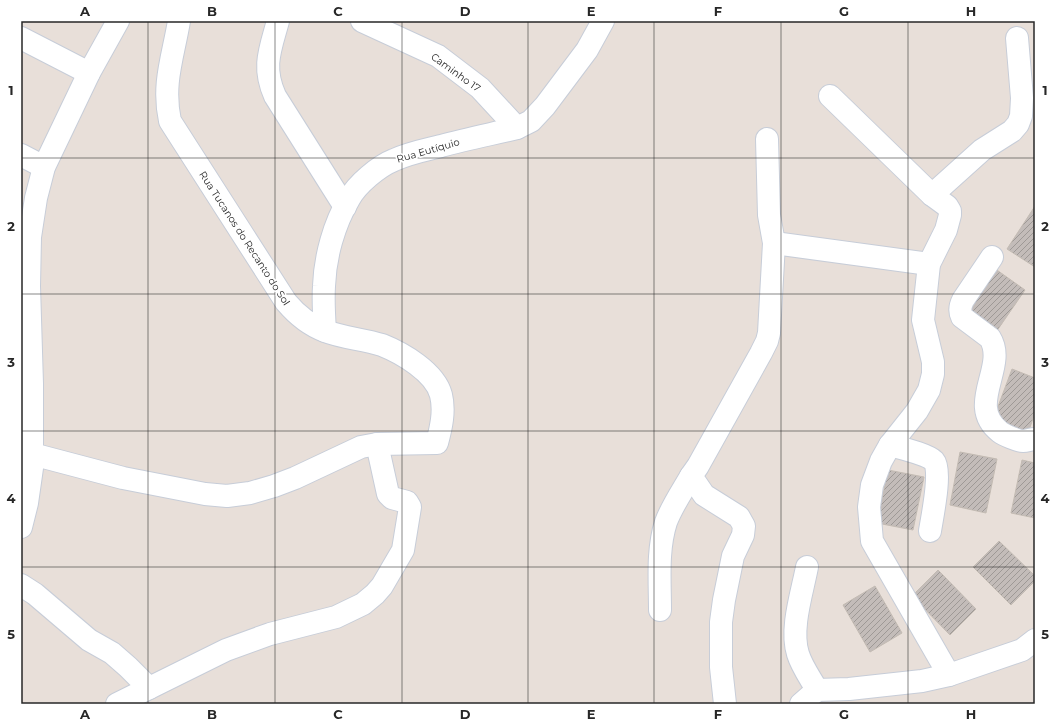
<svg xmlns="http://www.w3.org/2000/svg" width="1056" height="725" viewBox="0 0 1056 725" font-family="Montserrat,sans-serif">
<defs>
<pattern id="building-hatch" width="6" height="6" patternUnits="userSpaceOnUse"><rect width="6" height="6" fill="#c3bcb9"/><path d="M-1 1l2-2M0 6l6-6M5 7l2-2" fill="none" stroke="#9e9996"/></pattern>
</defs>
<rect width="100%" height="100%" fill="#e8dfd9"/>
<g fill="url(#building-hatch)" stroke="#c3bbb3">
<path d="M1035,206V267L1007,249Z"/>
<path d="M994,268L1025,290L994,335L964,313Z"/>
<path d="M1012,369L1035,378V413L1028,433L993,420Z"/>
<path d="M960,452L997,459L986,513L950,505Z"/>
<path d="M1022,460L1035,463V518L1011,513Z"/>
<path d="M888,470L924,477L913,530L877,523Z"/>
<path d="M999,541L1035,576V581L1011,605L973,567Z"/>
<path d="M938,570L976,609L950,635L912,596Z"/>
<path d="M875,586L902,633L870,652L843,605Z"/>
</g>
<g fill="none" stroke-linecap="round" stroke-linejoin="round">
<defs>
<g id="minor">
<path d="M278,21C270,50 262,67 275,96L345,207"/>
<path d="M362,21L438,56L480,88L517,128"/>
<path d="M21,38L89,73"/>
<path d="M830,96L932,195L947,206L950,211V215L946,230L929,264L923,320L933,362V374L929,390L917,411L890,445L881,461L872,485L869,507L872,541L949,675"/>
<path d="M21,155L44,167"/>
<path d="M932,195L982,150L1012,131L1018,124L1021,116L1022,98L1017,38"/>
<path d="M774,243L929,264"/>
<path d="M992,257L963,300C960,306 959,311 962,317L990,338C1008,367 965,405 1000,432C1004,435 1018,441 1023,441C1027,441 1031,439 1035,439"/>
<path d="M325,331C324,316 323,301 324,286C325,257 334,224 349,199C357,184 379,166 394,160C409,153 425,150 441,146C466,139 492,134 517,128L531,121L545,106L587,50L603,21"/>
<path d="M890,445C900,448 927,454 934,461C942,470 932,518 930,531"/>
<path d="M32,454L123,478L205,494L227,496L250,493L274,486L295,478L361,447L377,444L437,443C441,428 445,411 441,395C435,372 402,353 382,345C363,339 343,338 325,331C309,325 297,315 286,302L170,121C162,84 173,57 179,21"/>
<path d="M21,527L27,503L32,468V384L29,286L30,237L36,198L44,167L89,73L118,21"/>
<path d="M807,567C802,593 790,629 798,654C802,667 811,679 817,690"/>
<path d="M21,585L35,594L89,640L112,653L128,667L149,688"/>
<path d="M660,610C660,581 657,550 666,522C672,506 683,490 691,476"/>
<path d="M117,704L226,650L270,634L336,617L363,604L375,594L382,586L403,550L410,507L407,502L392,498L388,494L377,444"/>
<path d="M725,704L721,667V622L724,600L733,556L743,535L744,526L739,517L704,495L691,476L698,466L761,353L767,341L769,333L774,243L769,215L767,139"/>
<path d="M801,704L817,690L849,689L922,681L949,675L1022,650L1035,640"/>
</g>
</defs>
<use href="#minor" stroke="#c7cdd8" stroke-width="24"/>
<use href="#minor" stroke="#fff" stroke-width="22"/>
</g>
<path fill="none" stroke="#272727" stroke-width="1" stroke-opacity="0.55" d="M148,21V704M275,21V704M402,21V704M528,21V704M654,21V704M781,21V704M908,21V704M21,158H1035M21,294H1035M21,431H1035M21,567H1035"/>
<g text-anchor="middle" stroke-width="3.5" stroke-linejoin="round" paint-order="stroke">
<g font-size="10" fill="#272727" stroke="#fff">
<text transform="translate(456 72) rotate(36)" y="4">Caminho 17</text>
<text transform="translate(428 150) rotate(-16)" y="4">Rua Eutíquio</text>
<text transform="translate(245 238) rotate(57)" y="4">Rua Tucanos do Recanto do Sol</text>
</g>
</g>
<rect width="1056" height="725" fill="none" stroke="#ffffff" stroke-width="44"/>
<rect x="22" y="22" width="1012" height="681" fill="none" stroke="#272727" stroke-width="1.5"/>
<g font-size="13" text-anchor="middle" font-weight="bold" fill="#272727">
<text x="85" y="16">A</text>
<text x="212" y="16">B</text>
<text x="338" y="16">C</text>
<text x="465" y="16">D</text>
<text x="591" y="16">E</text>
<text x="718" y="16">F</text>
<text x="844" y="16">G</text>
<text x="971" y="16">H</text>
<text x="11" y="95">1</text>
<text x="1045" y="95">1</text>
<text x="11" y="231">2</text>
<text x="1045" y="231">2</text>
<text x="11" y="367">3</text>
<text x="1045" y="367">3</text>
<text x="11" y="503">4</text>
<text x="1045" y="503">4</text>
<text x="11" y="639">5</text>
<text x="1045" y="639">5</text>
<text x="85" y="719">A</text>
<text x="212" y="719">B</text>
<text x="338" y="719">C</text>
<text x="465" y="719">D</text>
<text x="591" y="719">E</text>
<text x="718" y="719">F</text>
<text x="844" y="719">G</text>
<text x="971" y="719">H</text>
</g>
</svg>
